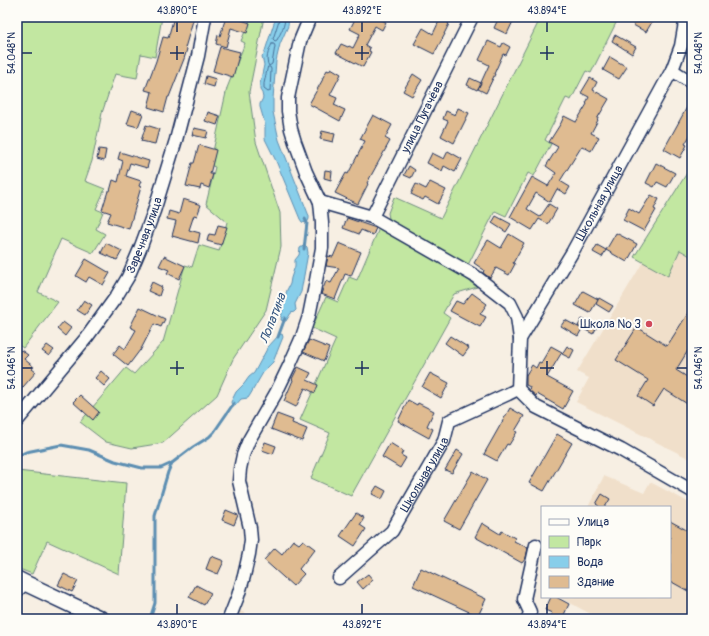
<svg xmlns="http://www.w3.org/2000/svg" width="709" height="636" viewBox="0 0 709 636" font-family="Pangolin,sans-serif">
<rect width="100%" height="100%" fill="#f7efe3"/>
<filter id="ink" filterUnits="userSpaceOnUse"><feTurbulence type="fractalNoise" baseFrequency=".025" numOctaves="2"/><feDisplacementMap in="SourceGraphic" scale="8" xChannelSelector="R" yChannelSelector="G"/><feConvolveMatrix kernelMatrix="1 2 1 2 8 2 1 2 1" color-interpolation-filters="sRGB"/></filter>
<g filter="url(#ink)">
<g fill="#f0dfca">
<path d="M680,250L692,257V460L576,402L589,378L577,372L643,262L668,276Z"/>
<path d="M604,476L644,493L650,482L692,504V619H600L559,597H670V507H588Z"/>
<path d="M230,606L257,619H224Z"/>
</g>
<g fill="#c2e7a1" stroke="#6e8b80">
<path d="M17,17H162L155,57L141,54L137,78L115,74L102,113L92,161L85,181L105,189L96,209L103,212L96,229L105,234L93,253L61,239L38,292L58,302L23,348L17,344Z"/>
<path d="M251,17H264L249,92L256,142L280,213L281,247L266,310L233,359L217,395L163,443L132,448L106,442L80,422L126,368L134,374L163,342L185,265L192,267L199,245L219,251L227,222L206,204L215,167L210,165L227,88L245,43L241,41Z"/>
<path d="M541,17H619L591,73L586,71L571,100L566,98L545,140L551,144L534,176L528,173L506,216L495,211L468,265L390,224L388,213L394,197L441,218Z"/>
<path d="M692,165V257L680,250L668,276L634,257Z"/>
<path d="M380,226L440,259L477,287L454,294L443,313L450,318L351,496L311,478L330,433L300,420L336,339L312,328L326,297L338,302L349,277L357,280Z"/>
<path d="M17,471L126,483L119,574L47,541L32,574L17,568Z"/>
</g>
<g fill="#88ceea" stroke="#5c8eb2">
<path d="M277,17H289L288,26L280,44L276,61L273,99V112L279,140L309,216V219L307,223L302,222L300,219L276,161L265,139V124L260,107V104L263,98L262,93L260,90V84L264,65L262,56L264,54L274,23Z"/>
<path d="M305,245L307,247L308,253L301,292L295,304L296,310L294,312L291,313L286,321H284L281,320L283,304L287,290L290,284L291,278L295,266V260L299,255L300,248Z"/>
<path d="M282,334L283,337L273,362L264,371L250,395L248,398L241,399L235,406H232L231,402L236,392L244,384L249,377L254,373L268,347L279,335Z"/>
</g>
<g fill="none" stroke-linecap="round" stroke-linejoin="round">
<g stroke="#476f96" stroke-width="1">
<path d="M280,17L273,39L275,41L277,40C281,32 285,26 285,17"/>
<path d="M272,44H274L275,46L272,64L269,66C265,60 268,51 272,44Z"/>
<path d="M268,67H270L271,69L270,91L268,92L264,89V84Z"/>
</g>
<g stroke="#5c8eb2" stroke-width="3">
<path d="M304,249L307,223L305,219"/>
<path d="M278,337L285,318"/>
<path d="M17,456L26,452L61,445L89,450L115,461L142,468H161L172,463L193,447L209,437L214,432L234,403"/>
<path d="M150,619L155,603V516L168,472L172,463"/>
</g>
</g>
<g fill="#dfbb91" stroke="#1b2f5e">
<path d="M174,17H194L185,48L187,49L184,59L169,97H168L164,112L148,107L152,92L145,90L156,61L163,37L168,38Z"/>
<path d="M226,17H233L250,23L247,33L231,28L226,47L216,44L218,35L220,36Z"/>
<path d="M356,17H375L386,22L382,30L375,26L365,45L370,48L369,51L371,52L363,67L336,53L341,44L348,47L349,46L353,48L360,34L350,29Z"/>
<path d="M441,17H451L448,24H449L444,34H445L434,54L414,44L423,28L433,34Z"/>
<path d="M499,17H515L507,34L494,28Z"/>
<path d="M637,17H655L646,32L633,25Z"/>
<path d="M615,35L636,47L632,54L612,41Z"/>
<path d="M488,41L501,47L503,43L510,47L506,55L503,54L494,74H495L486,93L478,89L489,65L479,60Z"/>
<path d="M220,47L240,52L233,77L213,71Z"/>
<path d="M610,57L627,67L619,79L603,70Z"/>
<path d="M331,68L341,74L330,95L337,98L334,105L345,110L340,121L309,104L323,79H322L327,70L329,71Z"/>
<path d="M413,74L422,80L412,96L403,91Z"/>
<path d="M206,76L216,79L214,87L204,84Z"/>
<path d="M470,78L481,83L477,90L467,85Z"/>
<path d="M590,78L597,82L593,90L609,99L597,119L598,120L591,133L599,137L591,151L582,146L560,181L570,187L566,194L557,189L550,202L536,193L527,209L540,217L549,204L557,209L548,224L539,219L532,230L510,217L532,177L548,186L556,173L546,166L558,147L549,142L561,123L564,116L576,122L587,104L586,103L589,97L581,93Z"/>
<path d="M692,98V132L685,144L687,145L680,158L664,149Z"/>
<path d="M458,108L469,113L454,143L441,136L448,121L443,119L446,111L455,115Z"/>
<path d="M132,110L143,114L138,127L127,124Z"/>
<path d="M208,112L220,116L217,125L205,121Z"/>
<path d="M373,115L392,125L385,138L390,141L367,183L368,184L358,204L335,193L346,173L348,174L365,141L360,139Z"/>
<path d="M146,125L159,129L155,144L141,141Z"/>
<path d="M194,128L208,131L206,138L192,135Z"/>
<path d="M322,131L335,134L333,142L320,139Z"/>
<path d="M199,145L216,150L210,174H213L209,188L201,185L200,189L186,186L192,163H194Z"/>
<path d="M99,149L106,150L104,161L97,159Z"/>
<path d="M448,151L462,159L455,172L444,166L442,171L427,163L432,153L444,159Z"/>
<path d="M120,152L149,161L147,168L130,163L126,176L141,181L139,186L141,187L129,229L107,222L111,213L102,210L108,191H110L113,180L118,182L123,161L118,159Z"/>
<path d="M656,163L675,173L667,187L657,182L654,187L646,183Z"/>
<path d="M409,166L415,170L411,178L404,175Z"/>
<path d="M325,170L332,171L331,180L324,178Z"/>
<path d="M430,182L446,190L438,204L425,197L423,200L411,194L416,184L426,189Z"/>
<path d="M651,195L659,199L654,209L656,210L644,231L623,220L629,208L639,214Z"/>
<path d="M183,199L201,205L197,216L194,215L189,230L200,233L198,243L172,236L176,221L167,219L169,211L179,214Z"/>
<path d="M496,216L511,224L506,232L492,223Z"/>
<path d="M347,218L376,228L373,235L361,230L359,234L343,228Z"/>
<path d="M218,225L227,227L221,245L207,241L209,234L215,235Z"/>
<path d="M616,233L637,244L627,262L606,250Z"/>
<path d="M509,234L524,243L513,263L515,264L509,275L496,268L490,278L483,273L484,270L474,263L488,240L501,248Z"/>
<path d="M106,243L122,251L117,260L101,253Z"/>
<path d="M339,243L361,252L351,276L345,274L335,299L321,294L326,281L331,283L339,268L326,266L328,256L333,257Z"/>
<path d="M597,245L606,250L602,257L593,252Z"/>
<path d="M164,256L185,266L179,279L167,273L169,270L159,266Z"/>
<path d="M86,259L110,273L103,285L89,277L86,282L76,276Z"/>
<path d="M152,282L162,287L159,296L148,291Z"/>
<path d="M583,291L598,299L590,313L575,305Z"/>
<path d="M472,293L487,304L480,314L486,317L480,327L450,311L456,301L463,304Z"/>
<path d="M599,298L613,306L609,312L596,304Z"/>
<path d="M84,300L92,305L85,315L77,310Z"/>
<path d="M140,307L165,319L161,327L154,324L140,351V350L128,366L113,354L120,345L125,349L136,330L130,327Z"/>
<path d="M692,307V344L676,370L692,380V407L664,389L653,406L638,396L648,380L616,360L637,327L667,346Z"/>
<path d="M582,319L597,327L593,334L578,326Z"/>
<path d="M565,320L582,329L578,336L561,326Z"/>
<path d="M63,322L71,328L65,336L57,329Z"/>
<path d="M450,336L469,348L463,356L445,343Z"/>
<path d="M309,340L329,348L324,361L303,352Z"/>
<path d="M47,345L54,350L49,356L42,351Z"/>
<path d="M551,346L562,352L547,377L573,391L563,409L537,394L536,396L529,390L530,387L526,385V375L532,365L536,368L539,362L541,363Z"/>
<path d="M567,346L574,350L570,358L562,354Z"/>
<path d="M21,350L28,355L24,359L34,367L32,369L36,372L17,394V352L18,353Z"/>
<path d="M298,367L311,373L307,380L318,385L315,393L305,388L296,407L284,401L293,380L292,379Z"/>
<path d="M101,371L110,379L104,386L95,378Z"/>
<path d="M430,373L449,383L441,398L422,387Z"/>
<path d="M80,395L99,412L93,420L73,402Z"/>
<path d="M408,400L417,405L418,403L434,411L427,426L433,429L429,438L398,421Z"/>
<path d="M510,408L524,416L515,431L517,432L509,445L507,444L497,461L484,454Z"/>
<path d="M277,414L293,420L292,423L307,429L302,441L271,429Z"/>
<path d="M557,434L572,443L544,491L529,483Z"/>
<path d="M265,442L276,446L273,454L262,450Z"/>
<path d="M390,443L403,451L401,455L406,458L400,468L382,457Z"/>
<path d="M457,450L463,454L452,473L445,470Z"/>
<path d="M473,471L487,480L459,529L444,521Z"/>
<path d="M377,486L386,491L382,499L372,494Z"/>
<path d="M602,494L610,499L605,507H600L596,504Z"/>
<path d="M226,510L238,515L234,525L222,520Z"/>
<path d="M356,513L364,518L360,525L366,529L355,546L340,536Z"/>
<path d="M670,521L692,533V582L688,591L670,581Z"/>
<path d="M482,523L500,534L502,531L515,538L514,541L528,548L526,558L522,563L475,537Z"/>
<path d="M293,540L299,544L303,540L315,549L299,569L304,574L293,586L264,560L275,548L282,554Z"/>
<path d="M211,556L224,561L218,574L206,569Z"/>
<path d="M421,568L486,599L478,616L413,586Z"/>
<path d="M64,574L78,581L72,592L58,585Z"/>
<path d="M368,574L373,580L363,589L357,582Z"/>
<path d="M196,585L211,593L204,605L189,597Z"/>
<path d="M551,597H556L569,604L562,619H548L552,613L545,610Z"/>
</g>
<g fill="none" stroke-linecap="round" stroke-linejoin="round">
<defs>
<g id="minor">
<path d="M672,70L692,83"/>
<path d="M320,202L372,217L475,276L510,303L517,317L520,339"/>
<path id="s1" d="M372,217L472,17"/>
<path d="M518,389L536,407L621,450L692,491"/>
<path id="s2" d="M17,421L87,337L116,297L128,277L140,249L154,211L176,140L198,56L205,17"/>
<path id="s3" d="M339,578L392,531L444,441L449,421L508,394L518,389L520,339L573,251L672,70L681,46L686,17"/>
<path d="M17,591L25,583"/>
<path d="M229,619L238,596L244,576L249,554L251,540L250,528L239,481L240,469L243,455L249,440L276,393L290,364L302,337L309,316L315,286L322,248V223L320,202L306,172L295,142L291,129L288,111V98L300,41L310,17"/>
<path d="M528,619L530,612L524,599L536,545"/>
</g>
<path id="major" d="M17,579L25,583L101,619"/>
</defs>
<use href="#minor" stroke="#1b2f5e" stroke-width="15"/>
<use href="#major" stroke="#1b2f5e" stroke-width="18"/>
<use href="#minor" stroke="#fdfcf7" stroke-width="12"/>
<use href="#major" stroke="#fdfcf7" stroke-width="15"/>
</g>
</g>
<path fill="none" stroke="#1b2f5e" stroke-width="1.5" d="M177,22V32M362,22V32M547,22V32M177,46V60M362,46V60M547,46V60M22,53H32M170,53H184M355,53H369M540,53H554M677,53H687M177,361V375M362,361V375M547,361V375M22,368H32M170,368H184M355,368H369M540,368H554M677,368H687M177,604V614M362,604V614M547,604V614"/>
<circle fill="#d1495b" stroke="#fdfcf7" stroke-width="1.5" cx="649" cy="324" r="4"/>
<g text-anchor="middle" stroke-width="4" stroke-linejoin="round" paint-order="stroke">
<g font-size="12" fill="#1b2f5e" stroke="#fdfcf7">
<text dy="4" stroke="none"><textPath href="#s1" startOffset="112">улица Пугачёва</textPath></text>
<text dy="4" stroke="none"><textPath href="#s3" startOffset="479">Школьная улица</textPath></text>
<text dy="4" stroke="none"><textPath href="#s2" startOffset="227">Заречная улица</textPath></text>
<text dy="4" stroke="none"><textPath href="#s3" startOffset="136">Школьная улица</textPath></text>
</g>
<g font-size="12" fill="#1b2f5e" stroke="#fdfcf7" text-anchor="end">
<text x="641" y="328">Школа № 3</text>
</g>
<g font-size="13" font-style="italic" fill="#365781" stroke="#fdfcf7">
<text transform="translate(272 318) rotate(-69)" y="5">Лопатина</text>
</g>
</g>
<rect width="709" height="636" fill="none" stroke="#fdfcf7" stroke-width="44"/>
<rect x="541" y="506" width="130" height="92" fill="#fdfcf7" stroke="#a3aaba"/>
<rect x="549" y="519" width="20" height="6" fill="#fdfcf7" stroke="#a3aaba"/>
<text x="577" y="526" font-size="12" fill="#1b2f5e">Улица</text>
<rect x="549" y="536" width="20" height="12" fill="#c2e7a1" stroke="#a3aaba"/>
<text x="577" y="546" font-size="12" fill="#1b2f5e">Парк</text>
<rect x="549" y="556" width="20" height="12" fill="#88ceea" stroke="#a3aaba"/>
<text x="577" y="566" font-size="12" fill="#1b2f5e">Вода</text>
<rect x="549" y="576" width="20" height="12" fill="#dfbb91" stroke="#a3aaba"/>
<text x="577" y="586" font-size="12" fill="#1b2f5e">Здание</text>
<rect x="22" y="22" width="665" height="592" fill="none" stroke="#1b2f5e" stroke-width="1.5"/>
<g font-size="10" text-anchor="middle" fill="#1b2f5e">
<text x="177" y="14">43.890°E</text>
<text x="362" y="14">43.892°E</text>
<text x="547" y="14">43.894°E</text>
<text transform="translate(11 53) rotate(-90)" y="4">54.048°N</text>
<text transform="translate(698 53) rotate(-90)" y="4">54.048°N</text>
<text transform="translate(11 368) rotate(-90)" y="4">54.046°N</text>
<text transform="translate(698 368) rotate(-90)" y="4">54.046°N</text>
<text x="177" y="628">43.890°E</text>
<text x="362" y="628">43.892°E</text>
<text x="547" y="628">43.894°E</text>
</g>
</svg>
